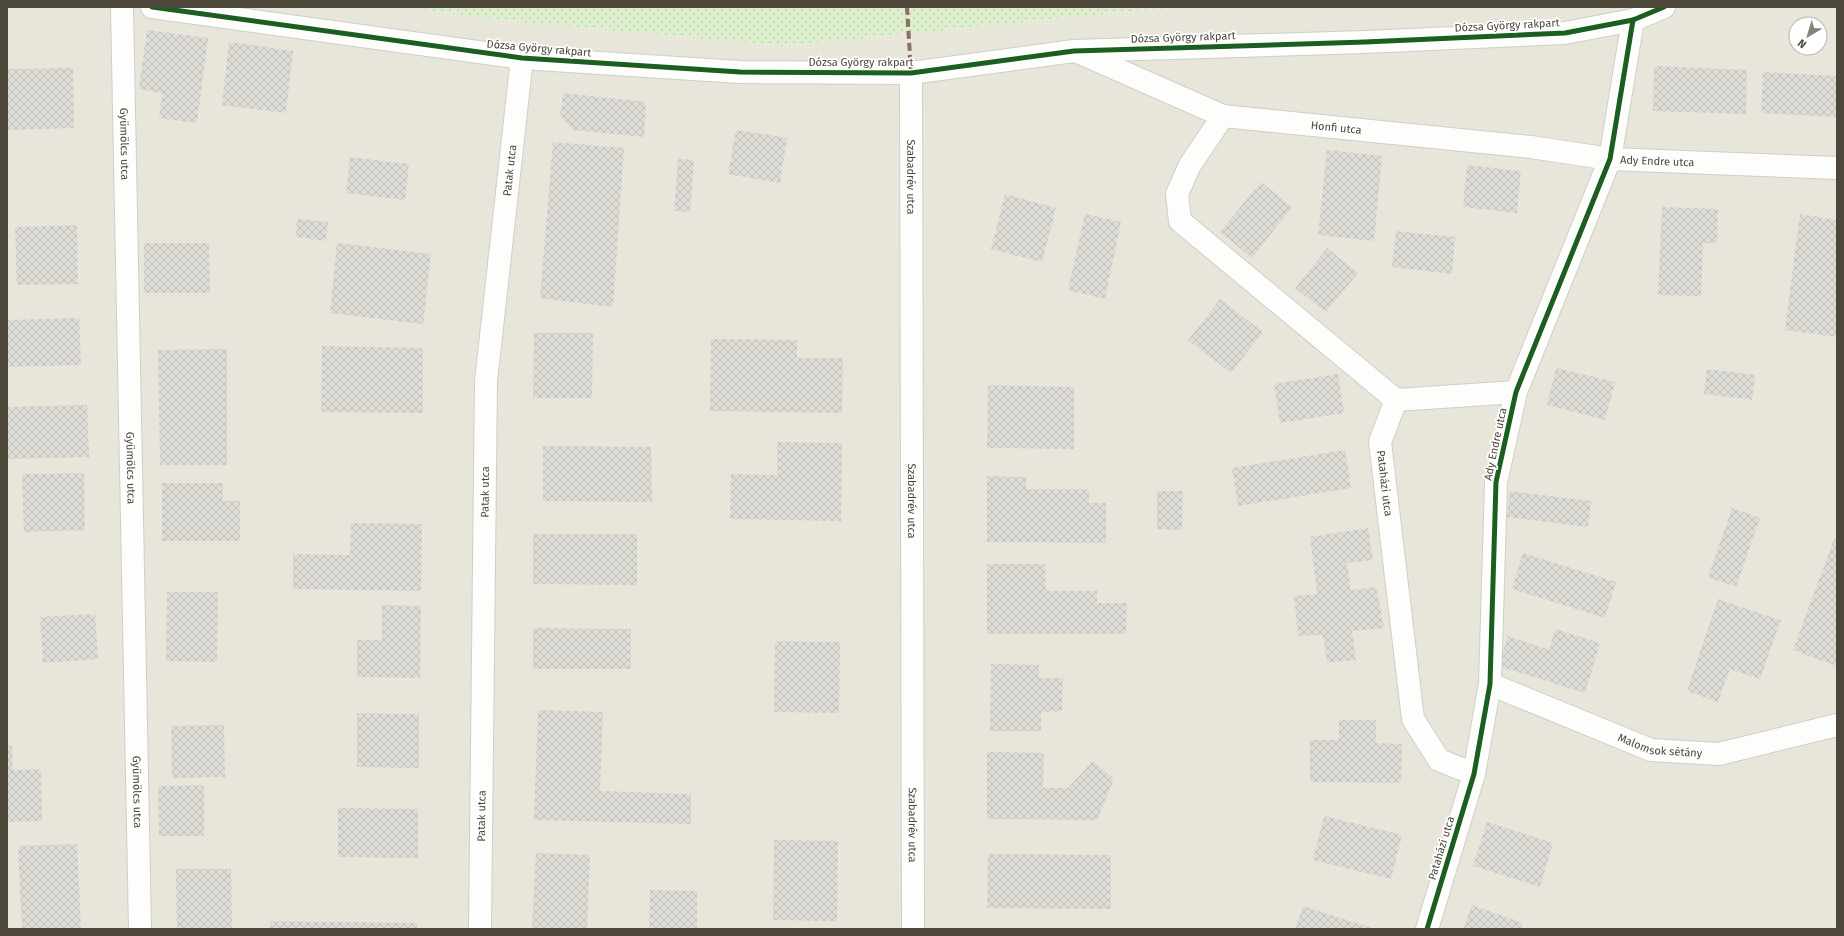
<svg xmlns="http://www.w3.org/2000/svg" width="1844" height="936" viewBox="0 0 1844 936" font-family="'Fira Sans',sans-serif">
<defs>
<pattern id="grass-dots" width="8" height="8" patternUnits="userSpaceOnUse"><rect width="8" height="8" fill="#ddefcd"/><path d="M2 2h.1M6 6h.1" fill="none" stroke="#bfceb1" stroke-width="1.8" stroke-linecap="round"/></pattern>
<pattern id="building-cross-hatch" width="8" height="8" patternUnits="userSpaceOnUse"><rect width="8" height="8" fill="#dddcd6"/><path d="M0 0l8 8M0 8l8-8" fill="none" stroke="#bfbeb8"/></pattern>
</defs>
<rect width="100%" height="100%" fill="#f3f3ee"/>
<path fill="#e8e5db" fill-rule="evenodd" d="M7,7H402L512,21L784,46L1131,11L1244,7H1837V929H7ZM1796,24H1820V48H1796Z"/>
<path fill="url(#grass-dots)" d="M402,7H1244L1131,11L784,46L512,21Z"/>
<g fill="url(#building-cross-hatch)">
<path d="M147,30L208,38L197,123L159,118L162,93L139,89Z"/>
<path d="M229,42L293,51L286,113L222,105Z"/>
<path d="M1654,66L1747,70L1746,114L1653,111Z"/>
<path d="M73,68L74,128L7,130V69Z"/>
<path d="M1763,72L1837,76V117L1761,113Z"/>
<path d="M563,93L646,102L644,137L573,130L560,116Z"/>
<path d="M736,130L787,138L780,183L728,174Z"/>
<path d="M553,142L624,148L613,307L540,298Z"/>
<path d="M1327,150L1382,156L1374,241L1318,235Z"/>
<path d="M350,157L409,164L405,200L346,193Z"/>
<path d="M678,159L694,160L690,212L674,211Z"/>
<path d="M1467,165L1521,171L1517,213L1463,207Z"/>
<path d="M1261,182L1292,207L1252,258L1220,232Z"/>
<path d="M1005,194L1056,208L1042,262L991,249Z"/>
<path d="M1662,207L1718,209L1717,243H1703L1701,296L1658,295Z"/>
<path d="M1085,214L1121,222L1105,299L1068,290Z"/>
<path d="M1800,214L1837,220V337L1785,330Z"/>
<path d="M297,219L328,222L326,241L296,237Z"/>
<path d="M77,225L78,284L17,285L15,227Z"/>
<path d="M1396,231L1455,237L1452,274L1392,267Z"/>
<path d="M144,243H209L210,293H144Z"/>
<path d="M337,243L431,254L423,324L330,313Z"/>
<path d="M1327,248L1358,273L1326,312L1295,288Z"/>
<path d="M1220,299L1263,332L1231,373L1188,340Z"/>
<path d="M79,318L81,365L7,367V320Z"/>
<path d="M534,333H593L592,398H533Z"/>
<path d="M711,339L797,340V358H843L842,413L710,411Z"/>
<path d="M322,346L423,348V413L321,412Z"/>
<path d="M227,349V465H160L158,350Z"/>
<path d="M1556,368L1615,382L1605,420L1547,405Z"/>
<path d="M1707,369L1755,375L1752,400L1704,394Z"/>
<path d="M1338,374L1344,413L1280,423L1274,384Z"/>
<path d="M988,385L1074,387V449L987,448Z"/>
<path d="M87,405L89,457L7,459V407Z"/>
<path d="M777,442L842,443L841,521L730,519L731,474L777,475Z"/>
<path d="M543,446L651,447L652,502L543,501Z"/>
<path d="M1345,450L1351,488L1238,506L1232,468Z"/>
<path d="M84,473L85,530L24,532L22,474Z"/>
<path d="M987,476L1026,477V489H1089V503H1106V543L987,542Z"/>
<path d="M162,483H223V501H240V541H162Z"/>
<path d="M1157,491H1183L1182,530L1157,529Z"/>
<path d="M1510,491L1591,501L1588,527L1507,517Z"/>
<path d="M1732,508L1760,518L1736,587L1708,577Z"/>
<path d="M351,523L422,524L421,591L293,589V554L350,555Z"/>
<path d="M1368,528L1373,560L1347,563L1351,590L1376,587L1384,628L1352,631L1356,660L1327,663L1323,635L1298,636L1294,596L1317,594L1310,537Z"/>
<path d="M533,534H637V585L533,584Z"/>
<path d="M1834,539L1837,540V666L1793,650Z"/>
<path d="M1523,553L1616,582L1605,618L1512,589Z"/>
<path d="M987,564H1045L1046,591H1097V603H1127L1126,634H987Z"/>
<path d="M167,592H218L217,662L166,661Z"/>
<path d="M1718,599L1781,620L1760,679L1730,669L1718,702L1687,691Z"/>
<path d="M382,605L421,606L420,678L357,677V640H382Z"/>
<path d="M95,614L98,659L43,663L40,617Z"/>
<path d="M533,628L631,629V669H533Z"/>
<path d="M1555,629L1600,643L1585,693L1498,666L1508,636L1549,650Z"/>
<path d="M775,641L840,642L839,713L774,712Z"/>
<path d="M991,664L1039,665V678H1063L1062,711L1041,712V731H990Z"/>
<path d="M538,710L603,712L600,791L691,794V824L534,820Z"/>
<path d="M357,713L419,714V768L357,767Z"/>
<path d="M1339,720H1376V743L1402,744L1401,783L1310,782V740H1339Z"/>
<path d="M224,725L225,777L172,778L171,726Z"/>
<path d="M7,745H12L13,770L41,769L42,821L7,822Z"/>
<path d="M987,752L1044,753L1043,788H1068L1093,761L1114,779L1097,820L987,819Z"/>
<path d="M204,785V836H159L158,786Z"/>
<path d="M338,808L418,809V858L338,857Z"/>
<path d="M1324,816L1402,835L1391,879L1313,860Z"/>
<path d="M1487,822L1553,843L1540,887L1473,866Z"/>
<path d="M774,840L838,841L837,921L773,920Z"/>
<path d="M77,844L81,929H22L18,846Z"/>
<path d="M536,853L590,855L587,929H532Z"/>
<path d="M988,854L1111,855V909L987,908Z"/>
<path d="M176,869H231L232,929H177Z"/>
<path d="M650,890L697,891V929H649Z"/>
<path d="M1472,905L1523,923L1521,929H1463Z"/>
<path d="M1303,906L1375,929H1295Z"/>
<path d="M270,921L417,923V929H270Z"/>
</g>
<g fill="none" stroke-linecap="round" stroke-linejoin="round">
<defs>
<g id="minor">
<path id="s1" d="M122,7L140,929"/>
<path d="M152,7L522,58L740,72L911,73L1074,51L1365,42L1565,33L1633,20L1664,7"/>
<path id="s2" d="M1080,53L1223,116L1531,147L1610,159L1837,168"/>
<path id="s3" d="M911,73L913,929"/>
<path id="s4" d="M1223,116L1190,165L1177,194L1180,221L1396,400L1380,442L1413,719L1439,760L1474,774"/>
<path d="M1396,400L1516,392"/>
<path id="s5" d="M1490,684L1651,750L1719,754L1837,725"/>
<path id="s6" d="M480,929L486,381L522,58"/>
<path d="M1427,929L1474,774L1490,684L1496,482L1516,392L1610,159L1633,20"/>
</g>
</defs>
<use href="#minor" stroke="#d0cec8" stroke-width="24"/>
<use href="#minor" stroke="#fdfdfc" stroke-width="22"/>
<path stroke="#8d6e63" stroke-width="4" stroke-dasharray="8 4" stroke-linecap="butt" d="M907,7L911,73"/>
<defs>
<g id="cycleway">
<path d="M152,7L522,58L740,72L911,73L1074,51L1365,42L1565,33L1633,20L1664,7"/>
<path d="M1427,929L1474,774L1490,684L1496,482L1516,392L1610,159L1633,20"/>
</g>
</defs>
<use href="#cycleway" stroke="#fff" stroke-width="8"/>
<use href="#cycleway" stroke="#1b5e20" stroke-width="5"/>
</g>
<g text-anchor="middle" stroke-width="3.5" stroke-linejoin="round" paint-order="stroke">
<g font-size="11" fill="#4c4738" stroke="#fff">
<text transform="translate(1507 25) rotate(-3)" y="4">Dózsa György rakpart</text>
<text transform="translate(1183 37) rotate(-2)" y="4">Dózsa György rakpart</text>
<text transform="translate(539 48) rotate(5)" y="4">Dózsa György rakpart</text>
<text x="861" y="66">Dózsa György rakpart</text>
<text dy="4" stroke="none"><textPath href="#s2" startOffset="270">Honfi utca</textPath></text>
<text dy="4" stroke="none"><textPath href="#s1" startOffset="137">Gyümölcs utca</textPath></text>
<text dy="4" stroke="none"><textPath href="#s2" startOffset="593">Ady Endre utca</textPath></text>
<text dy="4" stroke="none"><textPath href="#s6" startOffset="760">Patak utca</textPath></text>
<text dy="4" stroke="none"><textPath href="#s3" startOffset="104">Szabadrév utca</textPath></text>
<text transform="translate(1495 444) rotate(-78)" y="4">Ady Endre utca</text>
<text dy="4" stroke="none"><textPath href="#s1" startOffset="461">Gyümölcs utca</textPath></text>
<text dy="4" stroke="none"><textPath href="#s4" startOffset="485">Pataházi utca</textPath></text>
<text dy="4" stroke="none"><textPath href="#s6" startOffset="437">Patak utca</textPath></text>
<text dy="4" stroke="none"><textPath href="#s3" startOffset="428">Szabadrév utca</textPath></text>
<text dy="4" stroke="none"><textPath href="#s5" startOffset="182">Malomsok sétány</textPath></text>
<text dy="4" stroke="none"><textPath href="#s1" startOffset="785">Gyümölcs utca</textPath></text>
<text dy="4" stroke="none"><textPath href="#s6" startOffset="113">Patak utca</textPath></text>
<text dy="4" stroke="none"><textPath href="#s3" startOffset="752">Szabadrév utca</textPath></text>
<text transform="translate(1441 848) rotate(-73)" y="4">Pataházi utca</text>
</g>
</g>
<rect width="1844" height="936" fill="none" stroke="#4c4738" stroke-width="16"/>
<g transform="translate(1808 36) rotate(218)"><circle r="19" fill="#ffffff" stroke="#b7b5af"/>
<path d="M0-3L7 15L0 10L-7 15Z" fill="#868378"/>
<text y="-6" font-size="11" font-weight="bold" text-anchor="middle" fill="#4c4738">N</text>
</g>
</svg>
